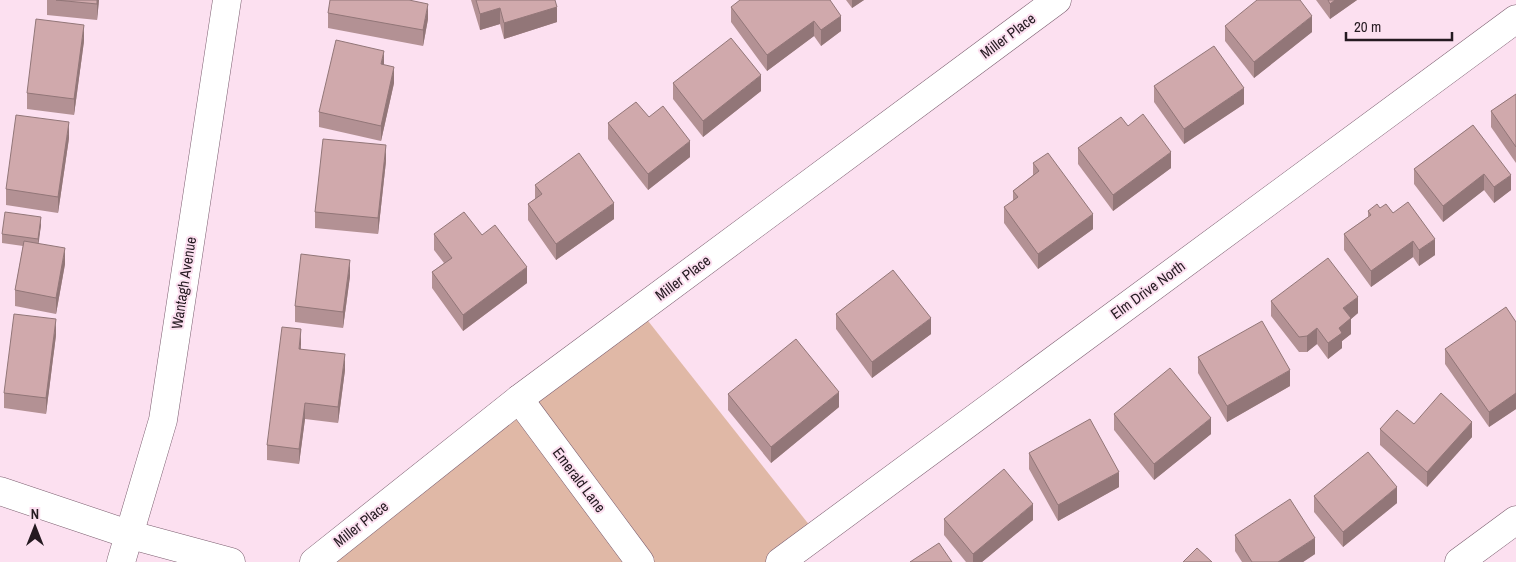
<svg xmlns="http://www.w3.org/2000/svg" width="1516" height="562" viewBox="0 0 1516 562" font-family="'Archivo Narrow',sans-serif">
<rect width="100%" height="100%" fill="#fce0f0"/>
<path fill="#e0b8a6" d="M641,312L818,536L783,562H318Z"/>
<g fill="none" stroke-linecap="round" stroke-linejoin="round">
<defs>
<g id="minor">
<path d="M519,399L640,562"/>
<path d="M0,491L131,535L231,562"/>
<path d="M314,562L519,399L1057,0"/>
<path d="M780,562L1516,19"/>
<path d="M1459,562L1516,520"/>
</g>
<path id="major" d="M121,562L163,420L227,0"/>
</defs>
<use href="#minor" stroke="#7c5f70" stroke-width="29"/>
<use href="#major" stroke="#7c5f70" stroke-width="29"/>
<use href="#minor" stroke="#fff" stroke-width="28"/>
<use href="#major" stroke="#fff" stroke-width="28"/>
</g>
<g fill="#b39194">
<path d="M47,0H99L97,20L47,15Z"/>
<path d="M471,0H555L557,22L504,39L500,24L480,30Z"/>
<path d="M830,0L841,31L821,46L814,36L767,71L731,22V7Z"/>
<path d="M846,0H864L852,8Z"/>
<path d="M1316,0H1357L1330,19Z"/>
<path d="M328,13L428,19L423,46L328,28Z"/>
<path d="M1225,26L1312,32L1254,78L1225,41Z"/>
<path d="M84,41L74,115L27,109V93Z"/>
<path d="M384,65L394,83L381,141L319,127V112Z"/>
<path d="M673,83L761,91L703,137L673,99Z"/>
<path d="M1154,86L1244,104L1184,144L1154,102Z"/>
<path d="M1516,94V163L1491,127V111Z"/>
<path d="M649,117L690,157L648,190L608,139V123Z"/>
<path d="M1473,125L1511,190L1494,203L1484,190L1443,222L1414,184V169Z"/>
<path d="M1128,126L1171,168L1113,211L1078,164V148Z"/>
<path d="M69,138L58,213L6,205V189Z"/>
<path d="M386,161L378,234L315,228V212Z"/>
<path d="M1033,163L1093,229L1038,269L1004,223V207L1013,201V191L1033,175Z"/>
<path d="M535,185L614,219L556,260L528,220V204L535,199Z"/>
<path d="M1380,208L1393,213L1435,255L1419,266L1413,257L1371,287L1344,250V234L1368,217V211Z"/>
<path d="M41,225L38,243L65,264L56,314L15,306V290L23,246L2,243V234Z"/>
<path d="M434,234L482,235L527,283L463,331L432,288V272L444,263L434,250Z"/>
<path d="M350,276L343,328L295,322V306Z"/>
<path d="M1271,301L1358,313L1351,319V334L1342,341V348L1328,359L1317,344L1307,352H1299L1271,316Z"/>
<path d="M836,314L931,334L872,378L836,329Z"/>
<path d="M1516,322V409L1489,427L1445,364V349Z"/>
<path d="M56,335L46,414L4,408V393Z"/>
<path d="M301,345V349L345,370L338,423L305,419L299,464L267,460V445Z"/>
<path d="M1198,357L1290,386L1227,422L1198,373Z"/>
<path d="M728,394L839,407L771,463L728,410Z"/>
<path d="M1114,414L1211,434L1154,480L1114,430Z"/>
<path d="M1414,424L1472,437L1427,487L1380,445V429Z"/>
<path d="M1029,453L1119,487L1058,521L1029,469Z"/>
<path d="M1314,496L1397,503L1343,547L1314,512Z"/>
<path d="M944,519L1033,520L982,562H966L944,535Z"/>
<path d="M1235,535L1315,554L1303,562H1242L1235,551Z"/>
</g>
<g fill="#927678">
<path d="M97,0H99L97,20Z"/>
<path d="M852,0H864L852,8Z"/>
<path d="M1335,0H1357L1330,19V4Z"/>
<path d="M428,4V19L423,46V30Z"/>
<path d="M557,7V22L504,39V23Z"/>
<path d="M500,8V24L480,30V14Z"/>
<path d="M841,16V31L821,46V30Z"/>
<path d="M1312,16V32L1254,78V62Z"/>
<path d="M814,21V36L767,71V55Z"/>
<path d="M84,25V41L74,115V99Z"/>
<path d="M384,51V67L381,64Z"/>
<path d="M394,67V83L381,141V126Z"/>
<path d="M761,75V91L703,137V121Z"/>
<path d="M1244,88V104L1184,144V129Z"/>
<path d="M69,122V138L58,213V197Z"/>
<path d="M690,141V157L648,190V174Z"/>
<path d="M386,145V161L378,234V218Z"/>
<path d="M1171,152V168L1113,211V195Z"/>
<path d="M1484,174V190L1443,222V206Z"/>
<path d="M1511,175V190L1494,203V187Z"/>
<path d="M614,203V219L556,260V244Z"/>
<path d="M1093,214V229L1038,269V254Z"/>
<path d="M41,217V225L38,248V239Z"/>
<path d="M1435,239V255L1419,266V250Z"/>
<path d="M1413,241V257L1371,287V271Z"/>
<path d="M65,248V264L56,314V298Z"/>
<path d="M350,260V276L343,328V312Z"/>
<path d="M527,267V283L463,331V315Z"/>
<path d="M1358,297V313L1351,319V334L1342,341V348L1328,359V343L1339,328L1343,308Z"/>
<path d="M931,318V334L872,378V362Z"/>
<path d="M56,319V335L46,414V398Z"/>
<path d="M1317,328V344L1307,352V336Z"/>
<path d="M301,329V345L299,364V349Z"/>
<path d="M345,354V370L338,423V407Z"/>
<path d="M1290,370V386L1227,422V406Z"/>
<path d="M839,392V407L771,463V447Z"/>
<path d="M1516,393V409L1489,427V412Z"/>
<path d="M305,403V419L299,464V449Z"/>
<path d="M1211,418V434L1154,480V464Z"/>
<path d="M1472,422V437L1427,487V472Z"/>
<path d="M1119,472V487L1058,521V505Z"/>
<path d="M1397,487V503L1343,547V532Z"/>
<path d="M1033,504V520L982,562H973V554Z"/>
<path d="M1315,538V554L1303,562H1278Z"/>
</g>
<g fill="#d0a9ac" stroke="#927678">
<path d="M56,0H97V4Z"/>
<path d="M330,0H409L428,4L423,30L328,13Z"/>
<path d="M476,0H555L557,7L504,23L500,8L480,14Z"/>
<path d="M740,0H830L841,16L821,30L814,21L767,55L731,7Z"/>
<path d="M1257,0H1300L1312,16L1254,62L1225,26Z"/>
<path d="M1328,0H1335L1330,4Z"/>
<path d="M36,19L84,25L74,99L27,93Z"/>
<path d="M731,38L761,75L703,121L673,83Z"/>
<path d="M336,40L384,51L381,64L394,67L381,126L319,112Z"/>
<path d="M1214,46L1244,88L1184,129L1154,86Z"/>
<path d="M1516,94V147L1491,111Z"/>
<path d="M636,102L649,117L663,106L690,141L648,174L608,123Z"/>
<path d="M1143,114L1171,152L1113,195L1078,148L1121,117L1128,126Z"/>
<path d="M16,115L69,122L58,197L6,189Z"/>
<path d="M1473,125L1511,175L1494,187L1484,174L1443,206L1414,169Z"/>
<path d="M323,139L386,145L378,218L315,212Z"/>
<path d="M579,153L614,203L556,244L528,204L542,194L535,185Z"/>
<path d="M1048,153L1093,214L1038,254L1004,207L1018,197L1013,191L1039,171L1033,163Z"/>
<path d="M1408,202L1435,239L1419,250L1413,241L1371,271L1344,234L1371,215L1368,211L1377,204L1380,208L1386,204L1393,213Z"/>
<path d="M5,212L41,217L38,239L2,234Z"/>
<path d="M464,212L482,235L495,225L527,267L463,315L432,272L452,258L434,234Z"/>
<path d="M24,241L65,248L56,298L15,290Z"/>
<path d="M301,254L350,260L343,312L295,306Z"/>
<path d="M1328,258L1358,297L1343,308L1351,318L1339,328L1342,333L1328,343L1317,328L1307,336L1299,337L1271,301Z"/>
<path d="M893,270L931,318L872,362L836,314Z"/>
<path d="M1506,307L1516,322V393L1489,412L1445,349Z"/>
<path d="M14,314L56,319L46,398L4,393Z"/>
<path d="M1262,321L1290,370L1227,406L1198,357Z"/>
<path d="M282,327L301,329L299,349L345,354L338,407L305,403L299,449L267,445Z"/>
<path d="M796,339L839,392L771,447L728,394Z"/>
<path d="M1170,368L1211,418L1154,464L1114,414Z"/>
<path d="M1441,393L1472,422L1427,472L1380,429L1397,410L1414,424Z"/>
<path d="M1090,419L1119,472L1058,505L1029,453Z"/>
<path d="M1368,452L1397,487L1343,532L1314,496Z"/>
<path d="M1004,469L1033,504L973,554L944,519Z"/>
<path d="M1290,499L1315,538L1278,562H1252L1235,535Z"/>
<path d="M939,543L952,562H910Z"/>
<path d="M1197,548L1212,562H1183Z"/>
</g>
<g text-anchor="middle" stroke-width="4" stroke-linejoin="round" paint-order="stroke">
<g font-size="15" fill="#251a21" stroke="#fce0f0">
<text transform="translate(1008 36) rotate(-37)" y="5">Miller Place</text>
<text transform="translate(683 278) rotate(-37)" y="5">Miller Place</text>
<text transform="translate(184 283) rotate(-81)" y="5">Wantagh Avenue</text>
<text transform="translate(1148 290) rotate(-36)" y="5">Elm Drive North</text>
<text transform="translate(579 480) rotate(53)" y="5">Emerald Lane</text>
<text transform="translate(361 524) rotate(-38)" y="5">Miller Place</text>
</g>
</g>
<g transform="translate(35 527)" stroke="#fce0f0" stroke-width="4" paint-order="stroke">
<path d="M0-4L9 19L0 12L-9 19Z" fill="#251a21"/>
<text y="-8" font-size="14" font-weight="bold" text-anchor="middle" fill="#251a21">N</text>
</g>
<path d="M1346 32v8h106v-8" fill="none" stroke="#251a21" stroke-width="2.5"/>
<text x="1354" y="32" font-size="15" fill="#251a21" stroke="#fce0f0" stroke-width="4" paint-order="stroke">20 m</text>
</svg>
